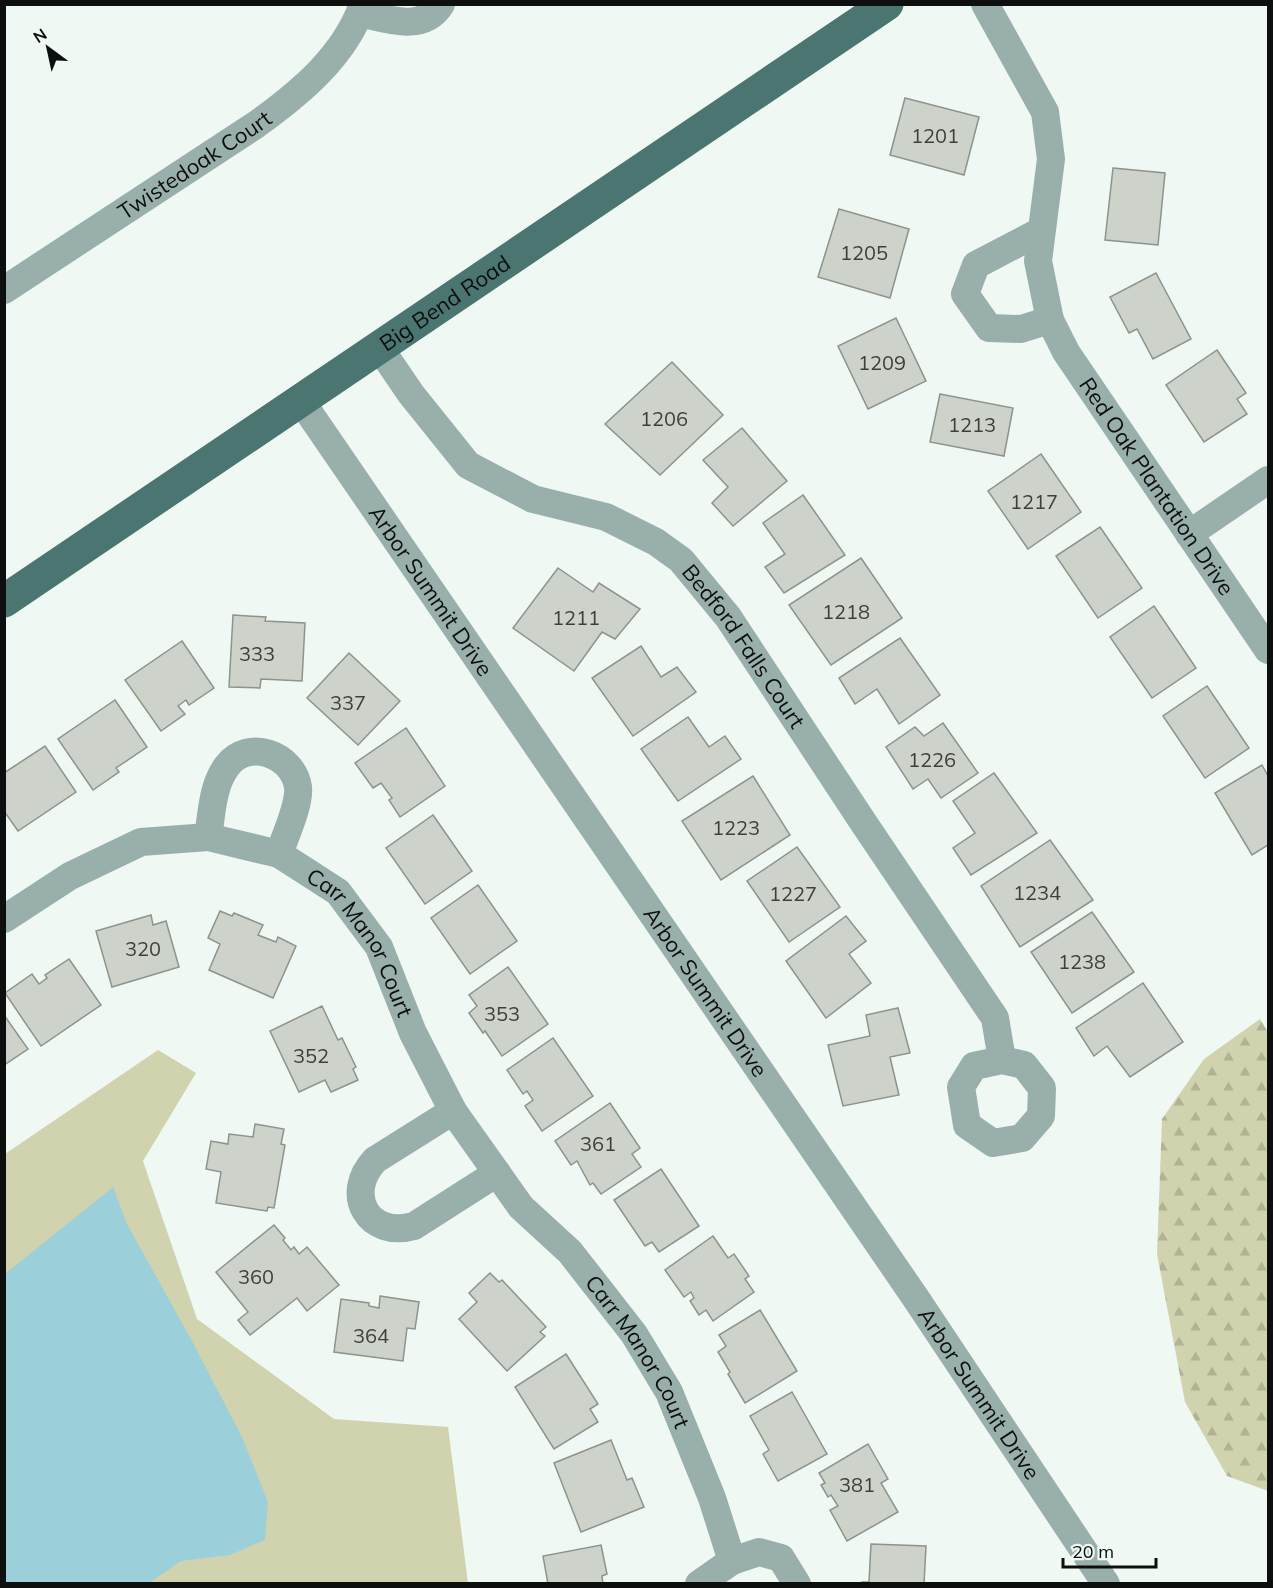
<svg xmlns="http://www.w3.org/2000/svg" width="1273" height="1588" viewBox="0 0 1273 1588" font-family="Mulish,sans-serif">
<defs>
<pattern id="forest-firs" width="22" height="20" patternUnits="userSpaceOnUse" patternTransform="scale(1.5)"><rect width="22" height="20" fill="#d0d3ad"/><path d="M5 1l3.5 6h-7zM16 11l3.5 6h-7z" fill="#b1b494"/></pattern>
</defs>
<rect width="100%" height="100%" fill="#eff8f3"/>
<path fill="#d0d3ad" d="M158,1050L196,1073L143,1161L197,1319L334,1419L448,1427L468,1583L5,1584V1154Z"/>
<path fill="url(#forest-firs)" d="M1260,1019L1268,1032V1491L1227,1476L1185,1402L1157,1254L1162,1119L1204,1059Z"/>
<path fill="#9bd0da" d="M113,1187L127,1224L192,1341L242,1437L268,1502L265,1540L230,1555L181,1561L149,1583H5V1274Z"/>
<g fill="#cdd2cb" stroke="#8e938c" stroke-width="1.5">
<path d="M905,98L979,117L964,175L890,155Z"/>
<path d="M1113,168L1165,173L1158,245L1105,240Z"/>
<path d="M839,209L909,229L890,298L818,277Z"/>
<path d="M1156,273L1191,339L1153,359L1137,329L1129,333L1110,297Z"/>
<path d="M896,318L926,381L868,409L838,346Z"/>
<path d="M1217,350L1246,393L1237,399L1247,414L1204,442L1166,385Z"/>
<path d="M672,362L723,415L660,475L605,424Z"/>
<path d="M940,394L1013,408L1004,456L930,442Z"/>
<path d="M742,428L787,481L733,526L712,503L728,487L703,460Z"/>
<path d="M1041,454L1081,512L1028,549L988,491Z"/>
<path d="M803,495L845,555L784,593L765,567L785,554L763,523Z"/>
<path d="M1100,527L1142,588L1098,618L1056,556Z"/>
<path d="M861,558L902,618L831,665L789,605Z"/>
<path d="M558,568L593,592L599,583L640,609L615,639L602,632L574,671L513,628Z"/>
<path d="M1154,606L1196,668L1152,698L1110,637Z"/>
<path d="M233,615L266,617L265,621L305,623L302,681L261,679L260,688L229,687Z"/>
<path d="M900,638L940,695L899,724L877,689L855,704L839,678Z"/>
<path d="M182,641L214,688L189,705L186,700L178,706L185,714L161,731L125,680Z"/>
<path d="M641,646L661,677L677,667L696,692L633,736L592,678Z"/>
<path d="M349,653L400,701L358,745L307,698Z"/>
<path d="M1207,686L1249,748L1205,778L1163,716Z"/>
<path d="M115,700L147,747L116,768L119,772L93,790L58,739Z"/>
<path d="M688,717L709,747L725,736L741,759L678,801L641,749Z"/>
<path d="M943,723L978,773L941,798L928,779L913,789L886,747L915,727L924,736Z"/>
<path d="M406,728L445,786L400,817L389,800L392,798L381,783L373,788L355,763Z"/>
<path d="M45,746L76,792L18,831L4,811V773Z"/>
<path d="M1262,765L1268,776V845L1252,855L1215,793Z"/>
<path d="M994,773L1037,833L971,875L953,848L975,833L953,801Z"/>
<path d="M753,776L790,835L721,880L682,821Z"/>
<path d="M433,815L472,871L425,904L386,848Z"/>
<path d="M1050,840L1093,900L1020,947L981,886Z"/>
<path d="M797,847L840,907L789,942L747,881Z"/>
<path d="M478,885L517,941L470,974L431,918Z"/>
<path d="M220,911L232,916L234,913L263,925L258,935L276,942L278,937L296,946L273,998L209,970L220,944L208,938Z"/>
<path d="M1092,912L1134,972L1072,1013L1031,952Z"/>
<path d="M151,915L153,925L166,921L179,967L112,987L96,931Z"/>
<path d="M846,916L866,941L849,954L871,983L826,1018L786,961Z"/>
<path d="M69,959L101,1005L41,1046L5,993L32,974L39,984L47,978L45,975Z"/>
<path d="M508,967L548,1024L502,1056L485,1031L483,1033L469,1013L477,1006L469,995Z"/>
<path d="M1143,983L1183,1042L1130,1077L1107,1046L1094,1056L1076,1028Z"/>
<path d="M322,1006L338,1040L342,1038L356,1067L353,1069L358,1080L331,1092L325,1080L299,1092L270,1031Z"/>
<path d="M898,1008L910,1053L890,1057L899,1095L843,1106L828,1045L870,1036L866,1015Z"/>
<path d="M4,1015L28,1049L4,1065Z"/>
<path d="M553,1038L593,1096L542,1131L525,1106L533,1100L527,1091L523,1094L507,1070Z"/>
<path d="M610,1103L640,1148L632,1154L641,1167L601,1194L593,1183L590,1185L577,1161L571,1165L555,1141Z"/>
<path d="M255,1124L284,1129L281,1144L285,1145L274,1208L268,1207L267,1211L216,1203L221,1172L206,1169L211,1141L228,1144L229,1134L253,1137Z"/>
<path d="M661,1169L699,1226L659,1252L652,1242L645,1246L614,1200Z"/>
<path d="M274,1225L285,1238L283,1240L291,1250L294,1247L299,1254L307,1247L339,1285L307,1311L297,1298L250,1335L238,1320L248,1312L216,1272Z"/>
<path d="M713,1236L728,1258L734,1254L749,1276L745,1279L754,1292L713,1321L706,1310L699,1315L690,1301L694,1298L691,1292L684,1297L665,1270Z"/>
<path d="M490,1273L499,1282L502,1280L546,1327L540,1332L545,1336L507,1371L459,1319L477,1302L469,1293Z"/>
<path d="M380,1296L419,1302L415,1329L407,1328L403,1361L334,1352L341,1299L369,1303V1306L379,1308Z"/>
<path d="M760,1310L797,1371L745,1403L728,1374L730,1372L718,1352L726,1346L719,1335Z"/>
<path d="M566,1354L598,1404L590,1409L598,1422L554,1449L515,1387Z"/>
<path d="M792,1392L827,1454L778,1481L763,1454L769,1450L750,1416Z"/>
<path d="M611,1440L627,1480L632,1478L644,1507L581,1532L554,1463Z"/>
<path d="M868,1444L888,1479L881,1483L898,1512L847,1541L830,1510L838,1506L831,1495L828,1497L821,1485L825,1483L819,1473Z"/>
<path d="M871,1544L926,1546L924,1584H862V1582H869Z"/>
<path d="M601,1545L607,1574L602,1576L603,1584H548L543,1556Z"/>
</g>
<g fill="none" stroke-linecap="round" stroke-linejoin="round">
<g stroke="#99afac" stroke-width="28">
<path id="s1" d="M985,4L1045,112L1051,159L1038,261L1050,320L1066,352L1268,650"/>
<path d="M360,13C387,19 423,33 441,4"/>
<path d="M1041,231L976,265L965,294L989,328L1021,329L1050,320"/>
<path id="s2" d="M4,290L257,124C300,93 345,56 363,4"/>
<path id="s3" d="M379,347L411,394L468,465L533,499L606,517L656,542L681,560L728,617L863,822L995,1018L1002,1060L974,1066L961,1087L967,1125L993,1143L1022,1138L1041,1116L1042,1088L1024,1065L1002,1060"/>
<path id="s4" d="M301,401L917,1300L1106,1584"/>
<path d="M1189,534L1268,480"/>
<path d="M208,837C212,813 212,786 227,766C248,738 293,754 298,787C300,805 285,836 279,854"/>
<path id="s5" d="M4,919L70,876L141,842L208,837L279,854L338,892L379,947L413,1033L453,1111L521,1207L570,1252L634,1334L669,1392L712,1498L732,1561"/>
<path d="M453,1111L375,1160C343,1194 368,1239 414,1226L497,1173"/>
<path d="M699,1584L732,1561L759,1552L781,1558L797,1584"/>
</g>
<path stroke="#4b7570" stroke-width="33" id="s6" d="M4,601L887,4"/>
</g>
<g text-anchor="middle" stroke-width="4.5" stroke-linejoin="round" paint-order="stroke">
<g font-size="20" fill="#3c403c">
<text x="935" y="143">1201</text>
<text x="864" y="260">1205</text>
<text x="882" y="370">1209</text>
<text x="664" y="426">1206</text>
<text x="972" y="432">1213</text>
<text x="1034" y="509">1217</text>
<text x="846" y="619">1218</text>
<text x="576" y="625">1211</text>
<text x="257" y="661">333</text>
<text x="348" y="710">337</text>
<text x="932" y="767">1226</text>
<text x="736" y="835">1223</text>
<text x="1037" y="900">1234</text>
<text x="793" y="901">1227</text>
<text x="143" y="956">320</text>
<text x="1082" y="969">1238</text>
<text x="502" y="1021">353</text>
<text x="311" y="1063">352</text>
<text x="598" y="1151">361</text>
<text x="256" y="1284">360</text>
<text x="371" y="1343">364</text>
<text x="857" y="1492">381</text>
</g>
<g font-size="22" fill="#0c0f0d" stroke="#eff8f3">
<text dy="8" stroke="none"><textPath href="#s2" startOffset="228">Twistedoak Court</textPath></text>
<text dy="8" stroke="none"><textPath href="#s6" startOffset="532">Big Bend Road</textPath></text>
<text dy="8" stroke="none"><textPath href="#s1" startOffset="532">Red Oak Plantation Drive</textPath></text>
<text dy="8" stroke="none"><textPath href="#s4" startOffset="230">Arbor Summit Drive</textPath></text>
<text dy="8" stroke="none"><textPath href="#s3" startOffset="490">Bedford Falls Court</textPath></text>
<text dy="8" stroke="none"><textPath href="#s5" startOffset="422">Carr Manor Court</textPath></text>
<text dy="8" stroke="none"><textPath href="#s4" startOffset="716">Arbor Summit Drive</textPath></text>
<text dy="8" stroke="none"><textPath href="#s5" startOffset="922">Carr Manor Court</textPath></text>
<text dy="8" stroke="none"><textPath href="#s4" startOffset="1202">Arbor Summit Drive</textPath></text>
</g>
</g>
<rect width="1273" height="1588" fill="none" stroke="#0c0f0d" stroke-width="12"/>
<g transform="translate(48 48) rotate(327)" stroke="#eff8f3" stroke-width="4.5" paint-order="stroke">
<path d="M0-4.5L10 22L0 15L-10 22Z" fill="#0c0f0d"/>
<text y="-9" font-size="16" font-weight="bold" text-anchor="middle" fill="#0c0f0d">N</text>
</g>
<path d="M1063 1558v9h93v-9" fill="none" stroke="#0c0f0d" stroke-width="3"/>
<text x="1072" y="1558" font-size="18" fill="#0c0f0d" stroke="#eff8f3" stroke-width="4.5" paint-order="stroke">20 m</text>
</svg>
